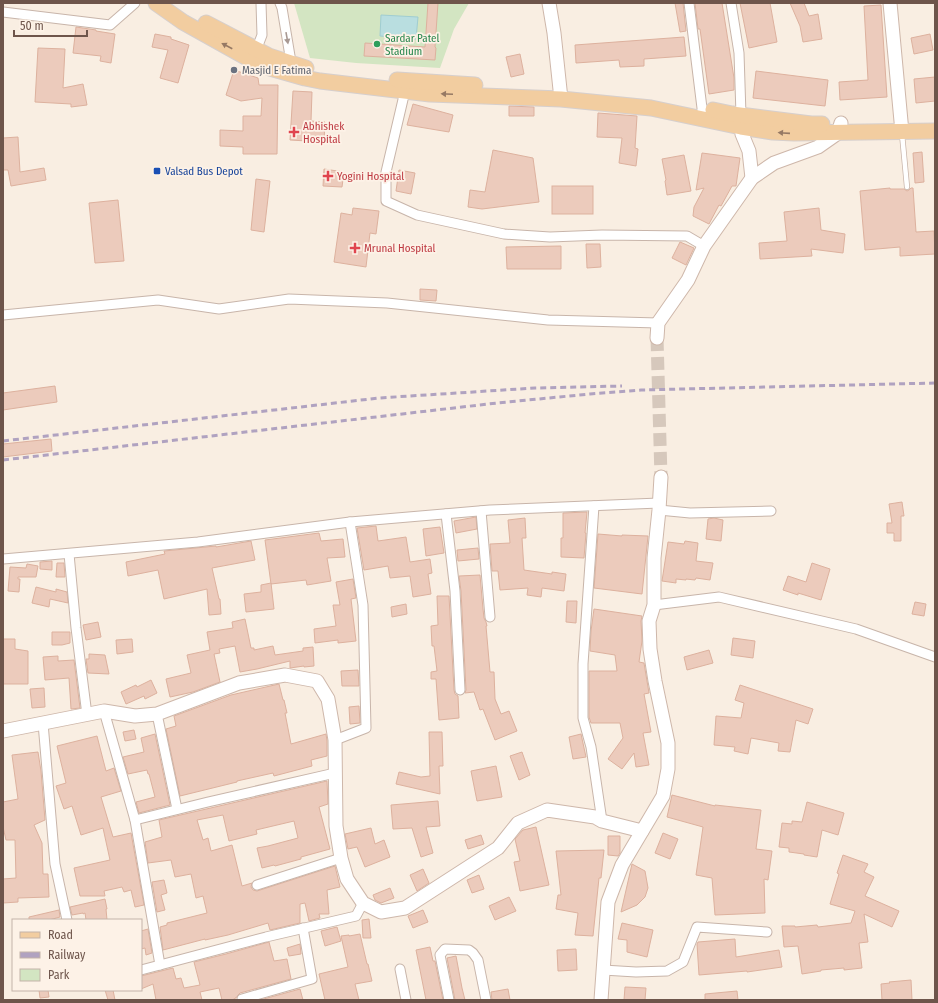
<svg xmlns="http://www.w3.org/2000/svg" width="938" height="1003" viewBox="0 0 938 1003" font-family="'Fira Sans Condensed',sans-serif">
<rect width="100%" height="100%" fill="#f9eee2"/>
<path fill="#d3e5c2" d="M294,3H469L454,29L440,68L356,63L310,58Z"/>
<path fill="#b9dee0" stroke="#a0cdd1" d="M381,15L418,17L416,39L380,36Z"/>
<g fill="#eccbbc" stroke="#ddb19e">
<path d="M428,3H438L435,47L436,48L435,60L364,56L365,43L425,47Z"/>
<path d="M675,3H683L686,31L680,32Z"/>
<path d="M695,3H722L734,78V90L709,94L700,29H698Z"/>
<path d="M740,3H770L777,42L749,48Z"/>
<path d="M790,3H804L809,16L818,14L822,39L803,42L800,26Z"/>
<path d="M881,5L887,97L840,100L839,82L868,80L864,6Z"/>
<path d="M76,27L96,30V31L115,34L111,63L100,61L101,56L73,53Z"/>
<path d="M155,34L171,37V39L189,45L178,83L160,78L168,50L152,47Z"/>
<path d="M930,34L933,50L914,54L911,38Z"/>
<path d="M684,37L686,56L644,59V66L620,67L619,60L576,63L575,45Z"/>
<path d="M38,48L65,49L63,88L83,84L87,105L71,107V104L35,102Z"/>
<path d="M520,54L524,74L511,77L506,57Z"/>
<path d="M234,70L258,78L259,85H278L277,154H243V147L220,146V130L243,131V116H261L262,98L241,101L226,95Z"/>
<path d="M756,71L828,80L825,106L753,98Z"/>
<path d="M935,77V101L916,103L914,79Z"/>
<path d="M293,91L312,92L311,121L325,122L324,142L290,140Z"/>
<path d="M413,104L453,115L449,132L407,125Z"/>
<path d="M509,106L534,107V116H509Z"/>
<path d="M598,113L637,116L635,148L638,149L636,166L619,163L622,138L597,137Z"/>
<path d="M18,137L20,172L44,168L46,180L11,186L8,170H3V138Z"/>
<path d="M493,150L533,158L539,202L482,209L468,207L470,190L485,192Z"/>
<path d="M922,152L924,182L915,183L913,153Z"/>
<path d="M702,153L740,158L736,186H732L721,206L719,205L709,224L693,216L694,207L704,188L696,190Z"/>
<path d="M684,155L691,191L667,195L665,181L666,180L662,159Z"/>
<path d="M324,169L344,172L342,187L323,186Z"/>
<path d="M399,170L415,173L411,194L396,191Z"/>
<path d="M256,179L270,181L264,232L251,230Z"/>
<rect x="552" y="186" width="41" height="28"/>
<path d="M890,188V189H904L907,191L909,190L911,188H913L916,232L934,231L935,254L900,256V247L865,250L860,191Z"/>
<path d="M118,200L124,261L95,263L89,203Z"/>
<path d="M353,208L379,211L376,234L370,233L366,267L334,262L341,213L352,215Z"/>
<path d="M819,208L821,230L845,234L843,253L811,249L812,256L760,259L759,243L787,241L784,212Z"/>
<path d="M680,242L694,248L686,265L672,258Z"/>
<path d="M586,244H600L601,267L587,268Z"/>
<path d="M561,246V269H507L506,247Z"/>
<path d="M420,289L437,290L436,301L420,300Z"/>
<path d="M55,386L57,402L3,410V393Z"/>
<path d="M51,439L52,451L3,457V444Z"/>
<path d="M902,502L904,516H901V541H894V533H887V523H892L889,504Z"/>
<path d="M587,512L585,533H586L584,558L561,557V538H563V513Z"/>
<path d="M476,517L477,529L456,533L454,521Z"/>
<path d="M525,518L526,538H522L524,570L552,574V572L566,574L564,591L542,588L541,597L527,595L528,588L500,590L498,571H492L490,544L510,543L508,520Z"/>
<path d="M714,518L723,520L721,541L706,539L708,519Z"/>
<path d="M376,526L378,541L406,537L410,562L430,559L432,573L428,574L431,594L413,597L410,576L390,578L388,566L364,570L357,528Z"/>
<path d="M440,527L444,553L426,556L423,529Z"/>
<path d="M319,533L321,541L343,539L345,557L327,558L331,581L307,585L306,580L271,584L265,540Z"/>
<path d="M598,534L622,536V535L648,536L642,594L594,588Z"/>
<path d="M251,541L255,560L212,568L219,599H220L221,614L209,615L207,589L164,599L158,570L128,576L126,562L165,554L164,551L216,546V547Z"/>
<path d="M685,541L698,543L696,561L713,563L710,580L696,578L695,580L686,579V580L676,579V583L662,581L668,542L684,544Z"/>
<path d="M478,548L479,559L458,561L457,550Z"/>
<path d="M52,561V570L40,569V562Z"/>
<path d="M57,563H64L65,577H56Z"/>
<path d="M812,563L830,569L821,600L798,593V595L783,590L788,576L806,582Z"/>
<path d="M27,564L38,566L36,577H18V579H20L19,592L8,591L10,567L26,568Z"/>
<path d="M480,575L483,609L484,618L486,622L487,626H486L490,672H494L495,699L501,714L509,711L517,731L495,740L483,709L480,710L474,692L465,693L466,690L461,591L459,576Z"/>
<path d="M353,579L356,598L351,599L356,641L338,643V640L315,643L314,629L336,626L333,605H340L336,582Z"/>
<path d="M271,583L274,609L246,612L244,594L261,592V585Z"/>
<path d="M36,587L56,592V589L67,592L68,603L50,599L49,607L32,603Z"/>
<path d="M437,596H449L454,690L455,694L458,696L459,718L439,720L436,679H431V672L437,671L434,646H432L431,626L438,625Z"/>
<path d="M567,601H577L576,623L566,622Z"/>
<path d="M915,602L926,604L924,616L912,614Z"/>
<path d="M406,604L407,614L392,617L391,607Z"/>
<path d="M594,609L642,616L641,621L642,641L639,662L644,663L649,693L644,694L651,732L643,733L649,765L636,767L634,753L622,769L608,759L623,738L620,723H591L589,717V671H617L615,655L590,651L591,631Z"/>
<path d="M245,619L251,648H254V650L273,646L275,655L303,651V648L313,647L314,666L304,667V666L290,668V661L257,669L240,672L235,646L219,649L220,653L214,654L220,682L193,692L170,697L166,679L191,673L187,655L210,650L207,632L233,628L232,622Z"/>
<path d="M98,622L101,637L86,640L83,625Z"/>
<path d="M52,632H70V643L62,645H52Z"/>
<path d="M733,638L755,641L753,658L731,655Z"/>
<path d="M3,639H15V649L28,651V684H3Z"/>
<path d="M132,639L133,652L117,654L116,640Z"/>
<path d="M709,650L713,663L687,670L684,657Z"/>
<path d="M89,654L105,655L109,674L88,673L86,659H89Z"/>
<path d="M58,656V661L74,660L80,708L71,709L69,678L45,680L43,657Z"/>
<path d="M358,670L359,686H342L341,671Z"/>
<path d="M151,680L157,693L145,699L144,696L126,704L121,692L136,685L137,687Z"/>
<path d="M279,684L283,700H284L287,713H285L291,744L326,734L327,741V756L311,760L312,766L274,776L273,773L237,781V782L180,796L166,729L176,726L174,716L231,695Z"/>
<path d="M740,685L813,709L808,724L796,720L790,752L778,751L779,743L751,738L748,754L734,751L735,747L714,745L716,716L741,718L744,703L735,700Z"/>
<path d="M44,688L45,707L32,708L30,689Z"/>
<path d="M359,706L360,723L350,724L349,707Z"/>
<path d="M134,730L136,739L125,741L123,732Z"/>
<path d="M429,732H442L443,766H439L440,794L396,784L399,772L421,777L430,776Z"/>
<path d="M155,734L170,805L139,813L136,802L155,797L149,774H148L147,770L128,774L123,757L144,752L141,738Z"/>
<path d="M581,734L586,757L573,759L569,737Z"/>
<path d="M97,736L106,771L114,768L121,791L101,797L113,837L131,833L144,905L135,907L131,890L124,892L122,887L104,891L105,896H80L74,868L110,860L103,828L81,835L72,806L64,809L56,786L66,783L57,746Z"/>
<path d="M38,752L41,771L45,820L34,825L42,843L43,874H48L49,897L18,898V902L3,903V879L16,878L15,840H6L3,827V802L18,799L12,755Z"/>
<path d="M522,752L530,775L519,780L510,756Z"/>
<path d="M496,766L502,797L477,801L471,771Z"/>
<path d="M327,781L328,804L319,807L330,849L301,857V859L275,866L274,865L262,868L257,848L268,846L298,838L294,821L256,830L257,834L229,841L223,815L197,820L203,840L208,838L211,851L232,845L242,886L252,883L251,887L253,890L257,891L335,866L340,887L327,890L329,914H319L320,918L309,921L305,903L300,904V923L270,930L268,923L228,935L205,940V939L163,950L160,927L167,925V923L207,913L203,896L196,898L191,874L175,877L171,860L148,863L145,842L162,837L159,820Z"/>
<path d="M672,795L715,806V805L761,810L756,849L772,851L768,880L764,879L765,913L715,915L712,878L696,875L703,827L667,817Z"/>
<path d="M438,801L440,826L426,827L433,853L421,857L412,828L393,829L391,805Z"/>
<path d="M807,802L844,813L838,835L822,830L817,857L804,855V854L789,852V848L779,847L782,823L792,824V821L802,822Z"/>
<path d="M536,827L549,885L520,891L514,862L520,861L515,839L523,830Z"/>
<path d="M371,828L375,844L384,840L390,857L365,867L357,847L348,849L345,834Z"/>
<path d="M663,833L678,839L670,859L655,853Z"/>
<path d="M481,835L484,844L468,849L465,840Z"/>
<path d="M608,836H620V853L618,856L608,855Z"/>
<path d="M604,850L601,878H599L593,936L575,935L578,913L556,909L558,895H561L556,851Z"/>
<path d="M843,855L868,864L864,872L874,877L865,896L899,911L892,927L864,914L868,942L859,943L862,968L844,970V968L821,970V971L802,974L798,946L784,947L782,926H795V927L817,925L818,927L851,923L855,911L830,904L839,874L837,873Z"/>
<path d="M632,864L645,871L648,888L645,897L637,905L621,912Z"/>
<path d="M423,869L429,883L417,891L410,875Z"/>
<path d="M479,875L484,889L472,893L467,880Z"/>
<path d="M164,880L167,893L161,895L165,910L157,912L152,882Z"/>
<path d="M390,888L394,898L381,903L375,900L373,895Z"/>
<path d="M509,897L516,911L495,920L489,906Z"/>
<path d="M105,899L107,909H106L107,920H86L85,913L83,914V913L72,915L70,907Z"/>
<path d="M59,910L60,917L49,920H29V917Z"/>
<path d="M423,910L428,922L413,928L408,916Z"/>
<path d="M369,919L371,938H363L362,920Z"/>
<path d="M622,923L653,930L647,957L627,952V940L618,939Z"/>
<path d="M337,927L341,941L325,946L321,931Z"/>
<path d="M148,929L152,953L146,955L145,948L141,949V931Z"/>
<path d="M360,934L367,964H368L372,981L355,984L359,1000H325L319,974L348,967L341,936L349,935V936Z"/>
<path d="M735,939L736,957L779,950L782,967L747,972V971L699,975L697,944L698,942Z"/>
<path d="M269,942L274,961L287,959L291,979L240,993L238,995L237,997L235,998V999L230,1000H222L219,988L200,992L202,1000H156L153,984L141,989V976L173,968L176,979L181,978L184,988L200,985L194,962L226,954Z"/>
<path d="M300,944L301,954L289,956L287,948Z"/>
<path d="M430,947L433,961H435L443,1000H426L416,950Z"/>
<path d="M576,949L577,970L558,971L557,950Z"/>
<path d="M456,956L462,988L465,1000H455L447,958Z"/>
<path d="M911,980L912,1000H882L881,984L890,983L889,982Z"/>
<path d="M625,987L646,988L645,1000H624Z"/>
<path d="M300,989L303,1000H260Z"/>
<path d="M508,989L510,1000H492L491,992Z"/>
<path d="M39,990H48L49,997L40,998Z"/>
<path d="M105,990H113L115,1000H108Z"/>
<path d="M737,991L738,1000H705V994Z"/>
</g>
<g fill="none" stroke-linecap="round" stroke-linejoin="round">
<path stroke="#d6c8bc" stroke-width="13" stroke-dasharray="13 6" stroke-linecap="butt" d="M657,338L661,477"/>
<defs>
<path id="lane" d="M902,134L907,187"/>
<g id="street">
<path d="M280,3L282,8L290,56L289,66"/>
<path d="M689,3L702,108V118"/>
<path d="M731,3L739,53L741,115"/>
<path d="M3,12L110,25L135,3"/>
<path d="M255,53L262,35L261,3"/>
<path d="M405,91L386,172V201L417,215L504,234L550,237L602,235L687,236L704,246"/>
<path d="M3,315L158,300L219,309L289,299L387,303L548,320L658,323"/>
<path d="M594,506L583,664V718L591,747L602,821"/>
<path d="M659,510L690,513L771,511"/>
<path d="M481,511L490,617"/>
<path d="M446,514L455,591L460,690"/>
<path d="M69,554L76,628L87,715"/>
<path d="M3,559L198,542L350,522L490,510L659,503"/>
<path d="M654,605L719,597L856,629L935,657"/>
<path d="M104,711L135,820L160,965"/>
<path d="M157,714L177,809"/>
<path d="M43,723L55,864L67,920"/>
<path d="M335,740L366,728L363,605L350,522"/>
<path d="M135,820L208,802L335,773"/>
<path d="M257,885L341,858"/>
<path d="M400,969L406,1000"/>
<path d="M141,970L266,937L356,916L363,903"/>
<path d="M603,970L636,972L667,971L683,962L697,927L767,932"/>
<path d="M242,1000V999L312,979L303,928"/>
<path d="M449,1000L440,955L445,949L469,950L473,953L478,960L486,1000"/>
</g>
<g id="secondary">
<path d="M549,3L554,33L561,99"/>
<path d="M890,3L902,132"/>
<path d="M741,117L742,134L749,151L752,178"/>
<path d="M657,338L658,323L688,280L704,246L752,178L774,163L818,147L838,133L841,123"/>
<path d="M3,731L104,711L135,716L157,714L239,683L285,675L317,681L328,699L335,740L336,826L341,858L347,879L363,903L381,912L405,908L498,848L518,823L547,810L595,817L602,821L642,831"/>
<path d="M601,1000L608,902L622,865L663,796L668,769V743L655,681L650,649L649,621L654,605V558L659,510L661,477"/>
</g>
<g id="primary">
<path d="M156,3L183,22L251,60L270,68L305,78L320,81L430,94L561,99L651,108L741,127L773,132L794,133L935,131"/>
<path d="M206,23L269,56L306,68"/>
<path d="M397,80L475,85"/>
<path d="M713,110L732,114L811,124H822"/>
</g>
</defs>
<use href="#lane" stroke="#c8b5aa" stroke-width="6"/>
<use href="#street" stroke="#c8b5aa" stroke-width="11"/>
<use href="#secondary" stroke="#ceb7aa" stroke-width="15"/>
<use href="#primary" stroke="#d6cfcd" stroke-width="17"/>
<use href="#lane" stroke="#fff" stroke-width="4.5"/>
<use href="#street" stroke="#fff" stroke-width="9"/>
<use href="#secondary" stroke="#fff" stroke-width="13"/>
<use href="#primary" stroke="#f2cda0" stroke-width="15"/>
<g stroke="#b0a2c0" stroke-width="3" stroke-dasharray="6 4" stroke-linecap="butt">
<path d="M3,441L379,398L535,388L622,386"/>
<path d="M3,460L497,403L590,394L641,390L935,383"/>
</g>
</g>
<defs><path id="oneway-solid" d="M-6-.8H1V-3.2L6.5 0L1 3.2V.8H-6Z"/></defs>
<use fill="#a89993" href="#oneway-solid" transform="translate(287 38) rotate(80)"/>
<g fill="#967964">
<use href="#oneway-solid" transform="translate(227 46) rotate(-152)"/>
<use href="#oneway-solid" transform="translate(447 94) rotate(-178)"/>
<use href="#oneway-solid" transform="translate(784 133) rotate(-176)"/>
</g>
<circle fill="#2e9e5b" stroke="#fdf2e7" stroke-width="1.5" cx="377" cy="44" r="4"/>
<circle fill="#6b7280" stroke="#fdf2e7" stroke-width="1.5" cx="234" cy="70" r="4"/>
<g fill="#e0444e" stroke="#fdf2e7" stroke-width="1.5">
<path d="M292 126h4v4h4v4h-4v4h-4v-4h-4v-4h4z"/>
<path d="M326 170h4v4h4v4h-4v4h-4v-4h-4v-4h4z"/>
<path d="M353 242h4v4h4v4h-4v4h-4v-4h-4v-4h4z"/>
</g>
<rect fill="#1a4fb4" stroke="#fdf2e7" stroke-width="1.5" x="153" y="167" width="8" height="8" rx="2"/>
<g text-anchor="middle" stroke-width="3.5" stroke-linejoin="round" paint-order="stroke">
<g font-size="11" fill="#27864d" stroke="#fdf2e7" text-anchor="start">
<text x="385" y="42">Sardar Patel<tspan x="385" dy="13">Stadium</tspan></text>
</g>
<g font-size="11" fill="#5b616d" stroke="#fdf2e7" text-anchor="start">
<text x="242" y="74">Masjid E Fatima</text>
</g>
<g font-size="11" fill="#be3a42" stroke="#fdf2e7" text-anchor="start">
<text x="303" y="130">Abhishek<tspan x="303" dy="13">Hospital</tspan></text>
<text x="337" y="180">Yogini Hospital</text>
<text x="364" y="252">Mrunal Hospital</text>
</g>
<g font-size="11" fill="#164399" stroke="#fdf2e7" text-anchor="start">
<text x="165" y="175">Valsad Bus Depot</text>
</g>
</g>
<rect width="938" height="1003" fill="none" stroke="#6e554b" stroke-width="8"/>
<rect x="12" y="919" width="130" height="72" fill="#fdf2e7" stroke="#c4b3a9"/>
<rect x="20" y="932" width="20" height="6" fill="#f2cda0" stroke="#c4b3a9"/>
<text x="48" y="939" font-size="12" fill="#6e554b">Road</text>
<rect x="20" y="952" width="20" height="6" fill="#b0a2c0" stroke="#c4b3a9"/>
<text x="48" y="959" font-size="12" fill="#6e554b">Railway</text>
<rect x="20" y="969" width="20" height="12" fill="#d3e5c2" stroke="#c4b3a9"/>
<text x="48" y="979" font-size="12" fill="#6e554b">Park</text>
<path d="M14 30v6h73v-6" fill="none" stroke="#6e554b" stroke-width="2"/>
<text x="20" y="30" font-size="12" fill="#6e554b" stroke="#fdf2e7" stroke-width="3" paint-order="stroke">50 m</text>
</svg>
